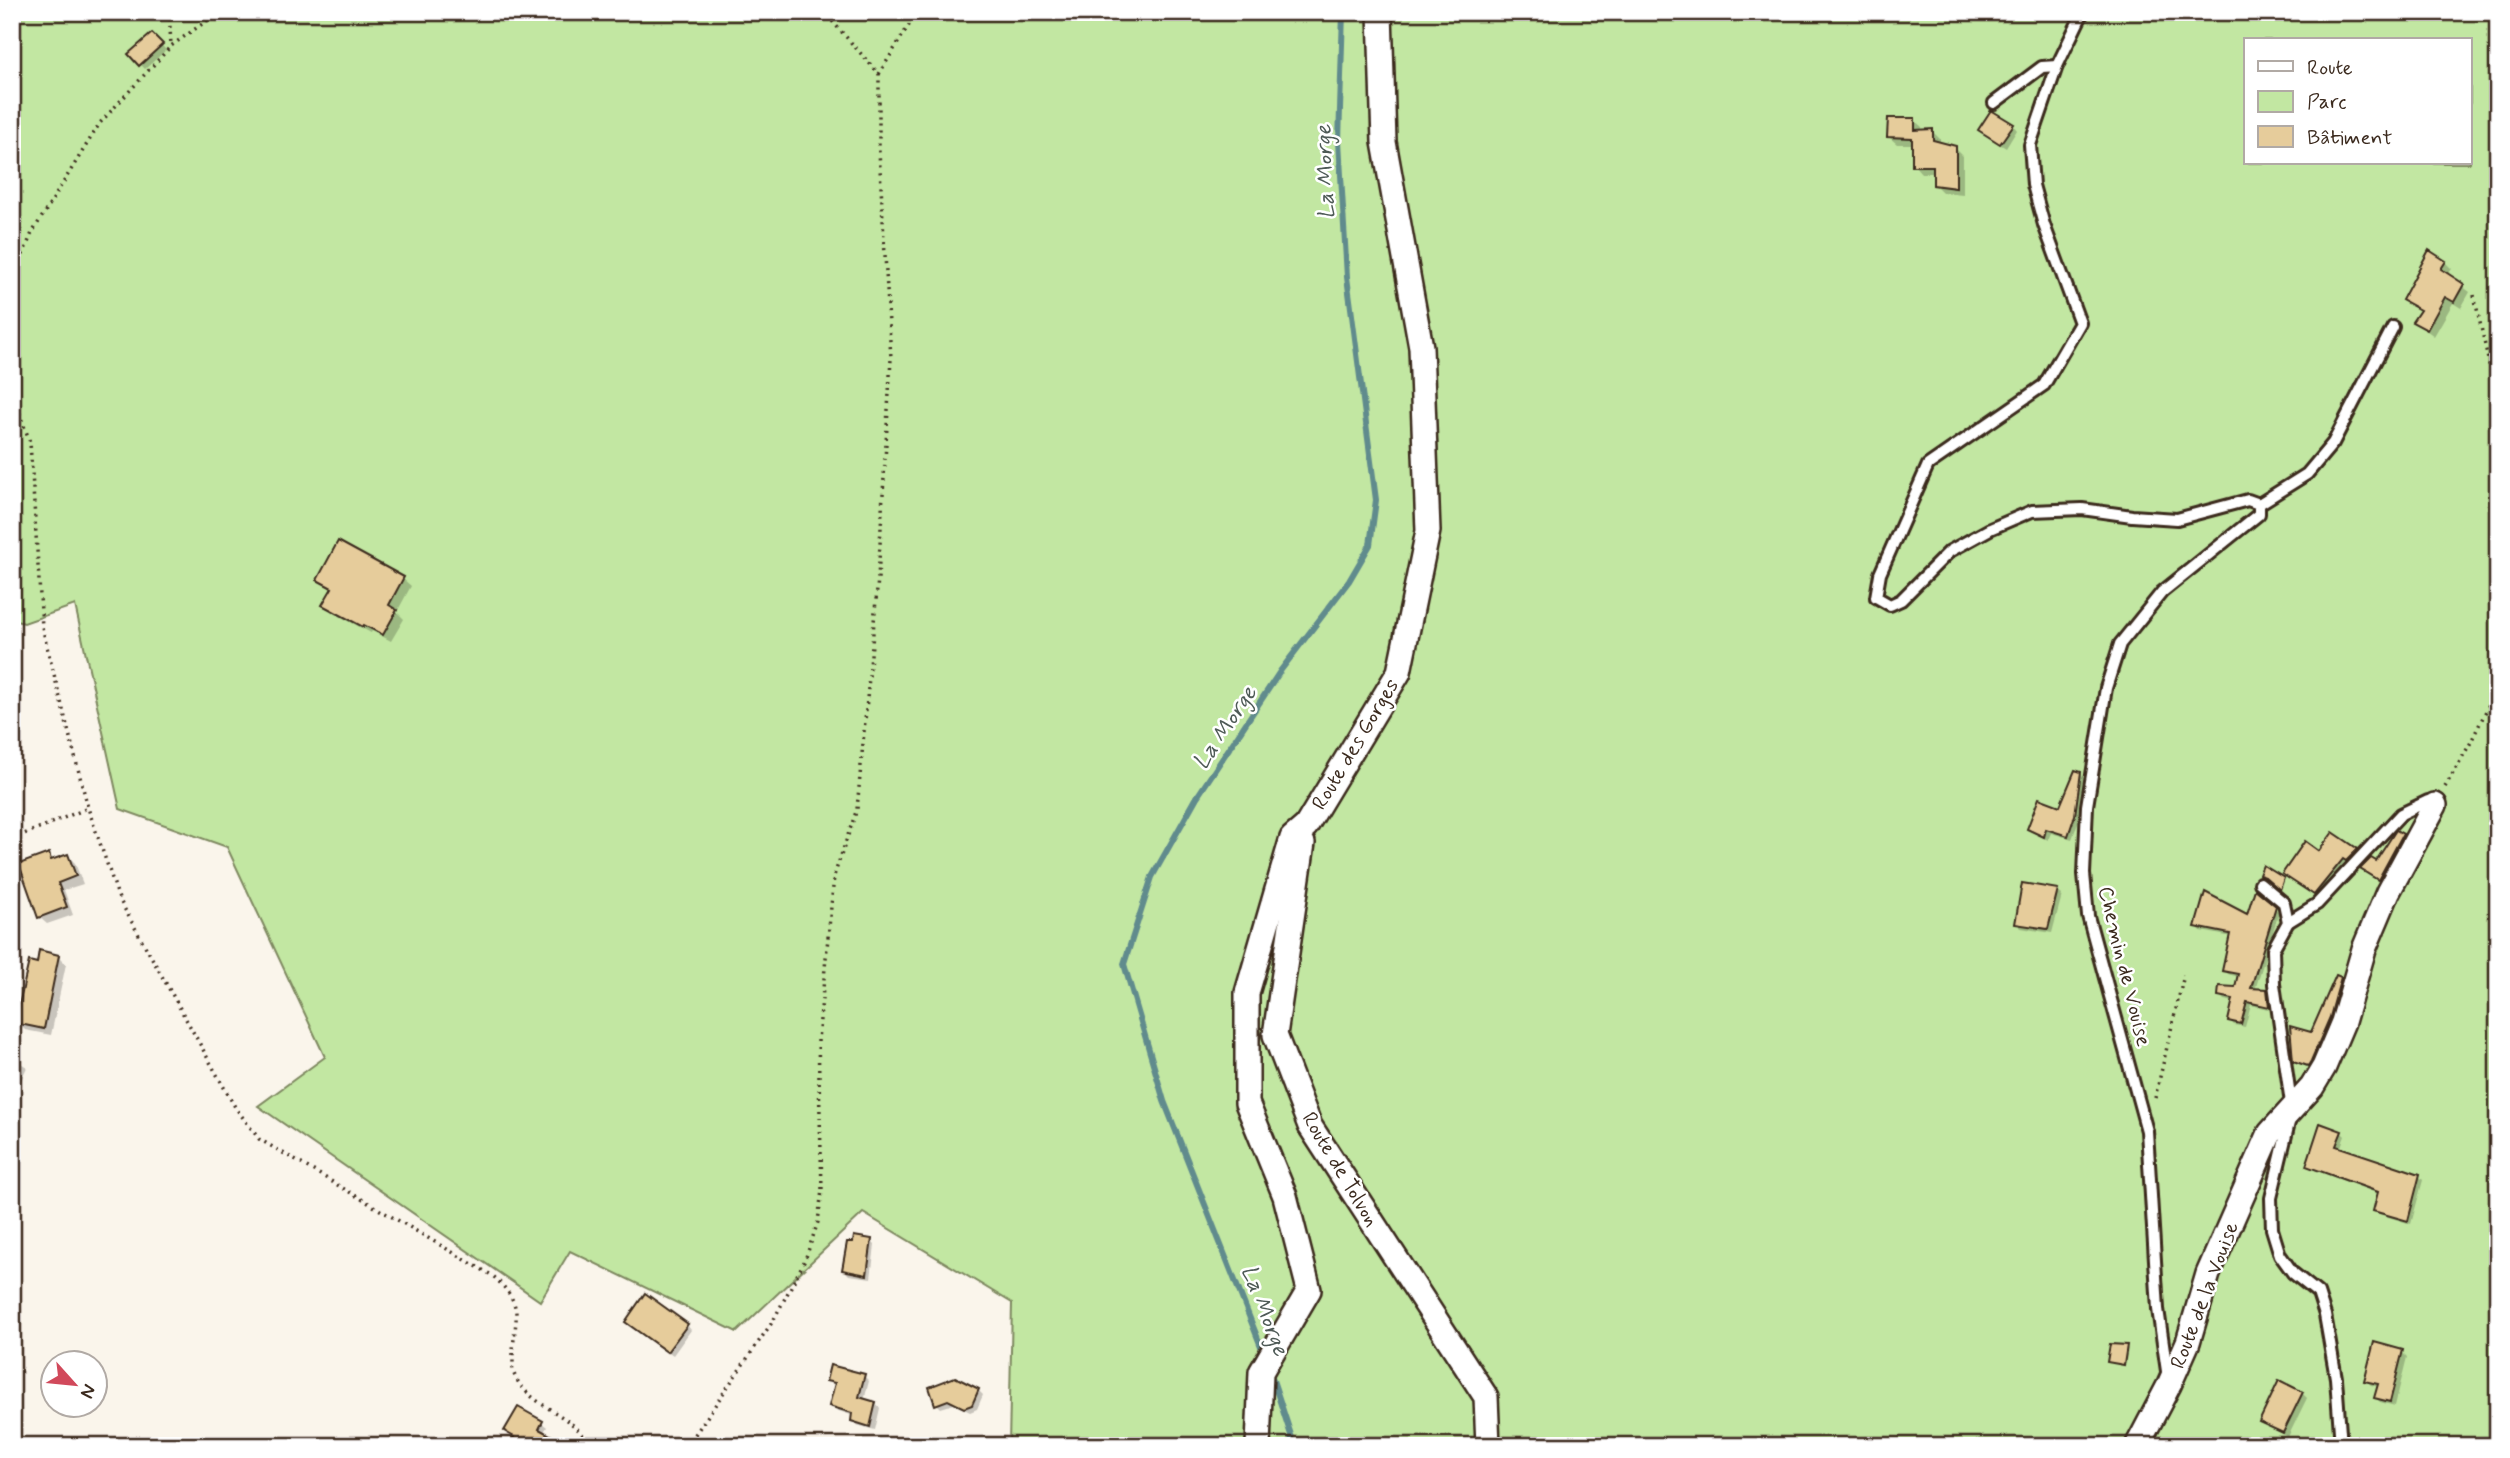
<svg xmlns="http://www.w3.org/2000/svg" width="2510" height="1458" viewBox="0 0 2510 1458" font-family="Mynerve,sans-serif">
<rect width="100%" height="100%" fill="#faf5eb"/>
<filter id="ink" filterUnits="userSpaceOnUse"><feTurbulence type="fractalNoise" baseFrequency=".0143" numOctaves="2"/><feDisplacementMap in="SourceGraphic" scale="14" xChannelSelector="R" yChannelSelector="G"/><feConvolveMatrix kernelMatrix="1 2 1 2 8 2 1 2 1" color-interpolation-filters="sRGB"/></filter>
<g filter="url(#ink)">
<path fill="#c2e7a2" stroke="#7e8860" stroke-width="2" fill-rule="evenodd" d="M12,12H2498V1446H1009L1012,1303L863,1213L737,1332L570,1251L540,1301L258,1106L325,1057L227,847L120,809L75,605L24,623L12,620ZM2246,40H2470V163H2246Z"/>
<g fill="#0003">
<path d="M152,35L166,50L145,69L131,54Z"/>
<path d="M1914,120L1922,127V131H1932L1940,139V143L1955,148L1963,156V194L1942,192L1934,184V173H1921L1914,165V144H1897L1889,137Z"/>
<path d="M2013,125L2017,130L2006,148L1985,135Z"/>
<path d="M2445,262L2452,269L2447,275L2470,292L2461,308L2453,303L2434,336L2415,322L2421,312L2404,299Z"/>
<path d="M339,544L403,579L411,586L397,612L404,619L391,641L372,631L371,633L332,612L325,605L332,590L319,579Z"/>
<path d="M2080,773L2085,778L2079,820L2072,839L2051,833L2048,840L2034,833L2029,828L2061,808Z"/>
<path d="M2397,833L2407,840L2384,884L2363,869L2376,864Z"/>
<path d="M2356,850L2361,855L2352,865L2348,862L2320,899L2289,878L2320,854Z"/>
<path d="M49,855L54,861L68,856L75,863L83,884L64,890L73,915L47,924L39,917Z"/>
<path d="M2057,891L2062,895L2052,933L2021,928L2017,923Z"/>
<path d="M2274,908L2279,912L2255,990L2266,991L2270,995L2272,1010L2251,1005L2245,1027L2234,1025L2230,1021L2234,1002L2224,1000L2220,996L2237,989L2239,977L2228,974L2224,970L2232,937L2201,931L2197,927L2248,916Z"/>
<path d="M58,956L66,964L51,1035L25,1030L17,1022L38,965Z"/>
<path d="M2340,978L2344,982L2333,1022L2312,1069L2299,1064L2295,1060L2311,1034Z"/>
<path d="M12,1058L27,1067L18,1087L12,1084Z"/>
<path d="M2341,1132L2345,1136L2340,1149L2419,1176L2423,1180L2411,1224L2379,1214L2375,1210L2379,1194L2312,1169L2308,1165Z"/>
<path d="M871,1241L875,1245L871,1278L849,1275L844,1270Z"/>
<path d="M687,1325L691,1330L673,1355L632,1326Z"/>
<path d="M2126,1347L2128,1349L2125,1366L2109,1362Z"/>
<path d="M2402,1352L2407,1357L2395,1406L2380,1402L2376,1398L2379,1387L2371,1385L2366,1380Z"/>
<path d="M864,1376L869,1381L864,1400L876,1403L880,1408L875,1430L857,1425L853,1421L854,1416L836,1410L831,1405L836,1386L828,1380Z"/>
<path d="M978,1390L983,1395L977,1409L970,1412L954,1404L941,1408L937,1404Z"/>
<path d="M2302,1393L2307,1398L2288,1437L2261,1421Z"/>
<path d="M542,1423L547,1427L543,1433L529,1446L506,1431Z"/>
</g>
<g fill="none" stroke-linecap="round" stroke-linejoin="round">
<g stroke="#618b8d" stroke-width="6">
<path d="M1264,1354L1164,1101L1124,964L1152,877L1197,797L1281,670L1349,581L1370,545L1376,500L1347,277L1339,141L1343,12"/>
<path d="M1270,1371L1292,1438L1290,1446"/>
</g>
</g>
<g fill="#e6cc9b" stroke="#3b2a1e" stroke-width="2">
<path d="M152,33L163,44L139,66L128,54Z"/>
<path d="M1991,110L2014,124L2000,144L1978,130Z"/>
<path d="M1888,118H1915V130L1933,129V140L1956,146V188L1933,185V166H1912V138L1887,137Z"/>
<path d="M2429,250L2446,261L2441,269L2464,284L2454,302L2445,297L2427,330L2412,322L2420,310L2402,300Z"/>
<path d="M338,541L404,577L389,605L397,610L383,635L364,625L363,627L322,605L332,588L317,580Z"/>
<path d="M2075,770L2081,772L2075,815L2068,836L2046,829L2044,837L2027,829L2039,798L2060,806Z"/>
<path d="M2396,830L2403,834L2378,880L2360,869L2371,858L2376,861Z"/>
<path d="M2333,832L2358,849L2346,861L2343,859L2314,895L2282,874L2305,841L2319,851Z"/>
<path d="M49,853L51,860L68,854L76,876L58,883L67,907L38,918L19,864Z"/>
<path d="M2263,865L2284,878L2280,890L2265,877L2259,875Z"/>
<path d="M2022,883L2058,889L2048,929L2015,924Z"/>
<path d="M2255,889L2276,906L2251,988L2267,989L2269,1007L2247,1002L2241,1024L2228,1021L2233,999L2218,996L2219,986L2235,987L2238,974L2222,971L2230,934L2195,927L2205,892L2247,914Z"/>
<path d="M39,950L59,955L44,1029L15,1023L29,961L37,963Z"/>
<path d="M2336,975L2341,977L2330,1017L2311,1061L2308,1066L2293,1061L2290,1026L2311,1032Z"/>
<path d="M2320,1123L2342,1131L2336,1146L2420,1174L2408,1221L2373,1211L2378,1192L2306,1166Z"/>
<path d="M854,1236L872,1239L867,1275L842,1270L847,1242H853Z"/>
<path d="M645,1293L688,1324L667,1352L625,1322Z"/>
<path d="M2374,1342L2403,1350L2390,1402L2374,1398L2378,1384L2364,1381Z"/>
<path d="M2110,1344L2127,1345L2124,1365L2107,1362Z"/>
<path d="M830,1365L865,1374L859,1397L876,1402L870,1427L851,1421L852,1413L829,1406L835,1383L826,1381Z"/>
<path d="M955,1377L979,1389L972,1405L964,1408L948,1400L935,1405L929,1387Z"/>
<path d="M2279,1380L2303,1392L2283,1433L2259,1422Z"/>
<path d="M518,1407L543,1421L539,1429L570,1446H509L514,1437L504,1431Z"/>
</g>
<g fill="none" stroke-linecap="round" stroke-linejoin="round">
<defs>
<g id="lane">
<path d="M2083,12L2057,66L2030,145L2033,185L2044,225L2080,323L2044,385L1928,465L1880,574L1876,597L1890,605L1901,600L1950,551L1990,529L2032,511L2082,509L2132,516L2177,519L2248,500L2259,504V514L2162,592L2120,644L2106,688L2087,806L2084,874L2088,916L2147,1131L2158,1309L2168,1378"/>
<path d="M1994,103L2042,67L2057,66"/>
<path d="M2259,504L2307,474L2333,443L2393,327"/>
<path d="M2260,883L2284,903L2288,922L2273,949L2274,984L2292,1110L2271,1198L2272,1229L2280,1255L2293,1273L2318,1293L2325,1315L2336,1378L2341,1446"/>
<path d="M2288,922L2317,904L2401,814L2428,801L2435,805"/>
</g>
<g id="street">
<path d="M1303,843L1275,1035L1310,1126L1486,1397L1488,1446"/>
<path d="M1258,1446L1261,1372L1309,1290L1285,1196L1247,1103V993L1292,838L1306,826L1399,672L1428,531L1421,347L1384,142L1380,12"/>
<path d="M2137,1446L2169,1385L2188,1342L2208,1274L2270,1133L2312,1087L2324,1067L2343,1022L2364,949L2388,892L2435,805"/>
</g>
</defs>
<use href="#lane" stroke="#3b2a1e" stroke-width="16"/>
<use href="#street" stroke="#3b2a1e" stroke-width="28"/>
<g stroke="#3b2a1e" stroke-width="3.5" stroke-dasharray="2 5" stroke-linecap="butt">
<path d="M169,12L171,45"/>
<path d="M879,74L917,12"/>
<path d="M12,281L32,233L100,123L171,46L219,12"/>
<path d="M2474,295L2498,405"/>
<path d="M12,393L30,442L42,627L88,808L119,899L235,1107L259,1139L493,1276C529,1309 512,1319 513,1360C513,1366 512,1371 515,1376C530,1408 574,1413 590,1446"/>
<path d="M2445,787L2470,744L2498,686"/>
<path d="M12,839L88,808"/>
<path d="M2155,1098L2184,975"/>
<path d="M687,1446L773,1321L805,1260L818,1222L822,1190L818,1040L834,876L857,809L878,578L891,359L879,151V74L824,12"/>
</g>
<use href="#lane" stroke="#fff" stroke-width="10"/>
<use href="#street" stroke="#fff" stroke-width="23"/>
</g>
</g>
<g text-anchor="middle" stroke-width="5" stroke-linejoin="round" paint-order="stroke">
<g font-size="21" fill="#3b2a1e" stroke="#fff">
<text transform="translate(1355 744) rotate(-59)" y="7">Route des Gorges</text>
<text transform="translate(2125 966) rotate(76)" y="7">Chemin de Vouise</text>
<text transform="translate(1341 1169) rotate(59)" y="7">Route de Tolvon</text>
<text transform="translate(2204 1295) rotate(-69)" y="7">Route de la Vouise</text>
</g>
<g font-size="23" font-style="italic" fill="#4e5a56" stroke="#fff">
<text transform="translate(1324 172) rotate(-92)" y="8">La Morge</text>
<text transform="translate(1224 727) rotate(-56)" y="8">La Morge</text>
<text transform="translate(1266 1310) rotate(69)" y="8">La Morge</text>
</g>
</g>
<rect width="2510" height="1458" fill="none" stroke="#fff" stroke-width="42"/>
<rect x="21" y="21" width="2468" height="1416" fill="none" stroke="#3b2a1e" stroke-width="2.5" filter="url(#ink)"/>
<rect x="2244" y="38" width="228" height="126" fill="#ffffff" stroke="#b1aaa5" stroke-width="2"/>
<rect x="2258" y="61" width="35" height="10" fill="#ffffff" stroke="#b1aaa5" stroke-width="2"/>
<text x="2307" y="74" font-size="21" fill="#3b2a1e">Route</text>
<rect x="2258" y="91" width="35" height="21" fill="#c2e7a2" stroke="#b1aaa5" stroke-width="2"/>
<text x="2307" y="108" font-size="21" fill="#3b2a1e">Parc</text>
<rect x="2258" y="126" width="35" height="21" fill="#e6cc9b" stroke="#b1aaa5" stroke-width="2"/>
<text x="2307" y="144" font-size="21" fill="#3b2a1e">Bâtiment</text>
<g transform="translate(74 1384) rotate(117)"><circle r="33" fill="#ffffff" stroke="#b1aaa5" stroke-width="2"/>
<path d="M0-5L12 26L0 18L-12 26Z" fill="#d1495b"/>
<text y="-10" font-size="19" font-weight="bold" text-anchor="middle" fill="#3b2a1e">N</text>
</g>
</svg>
